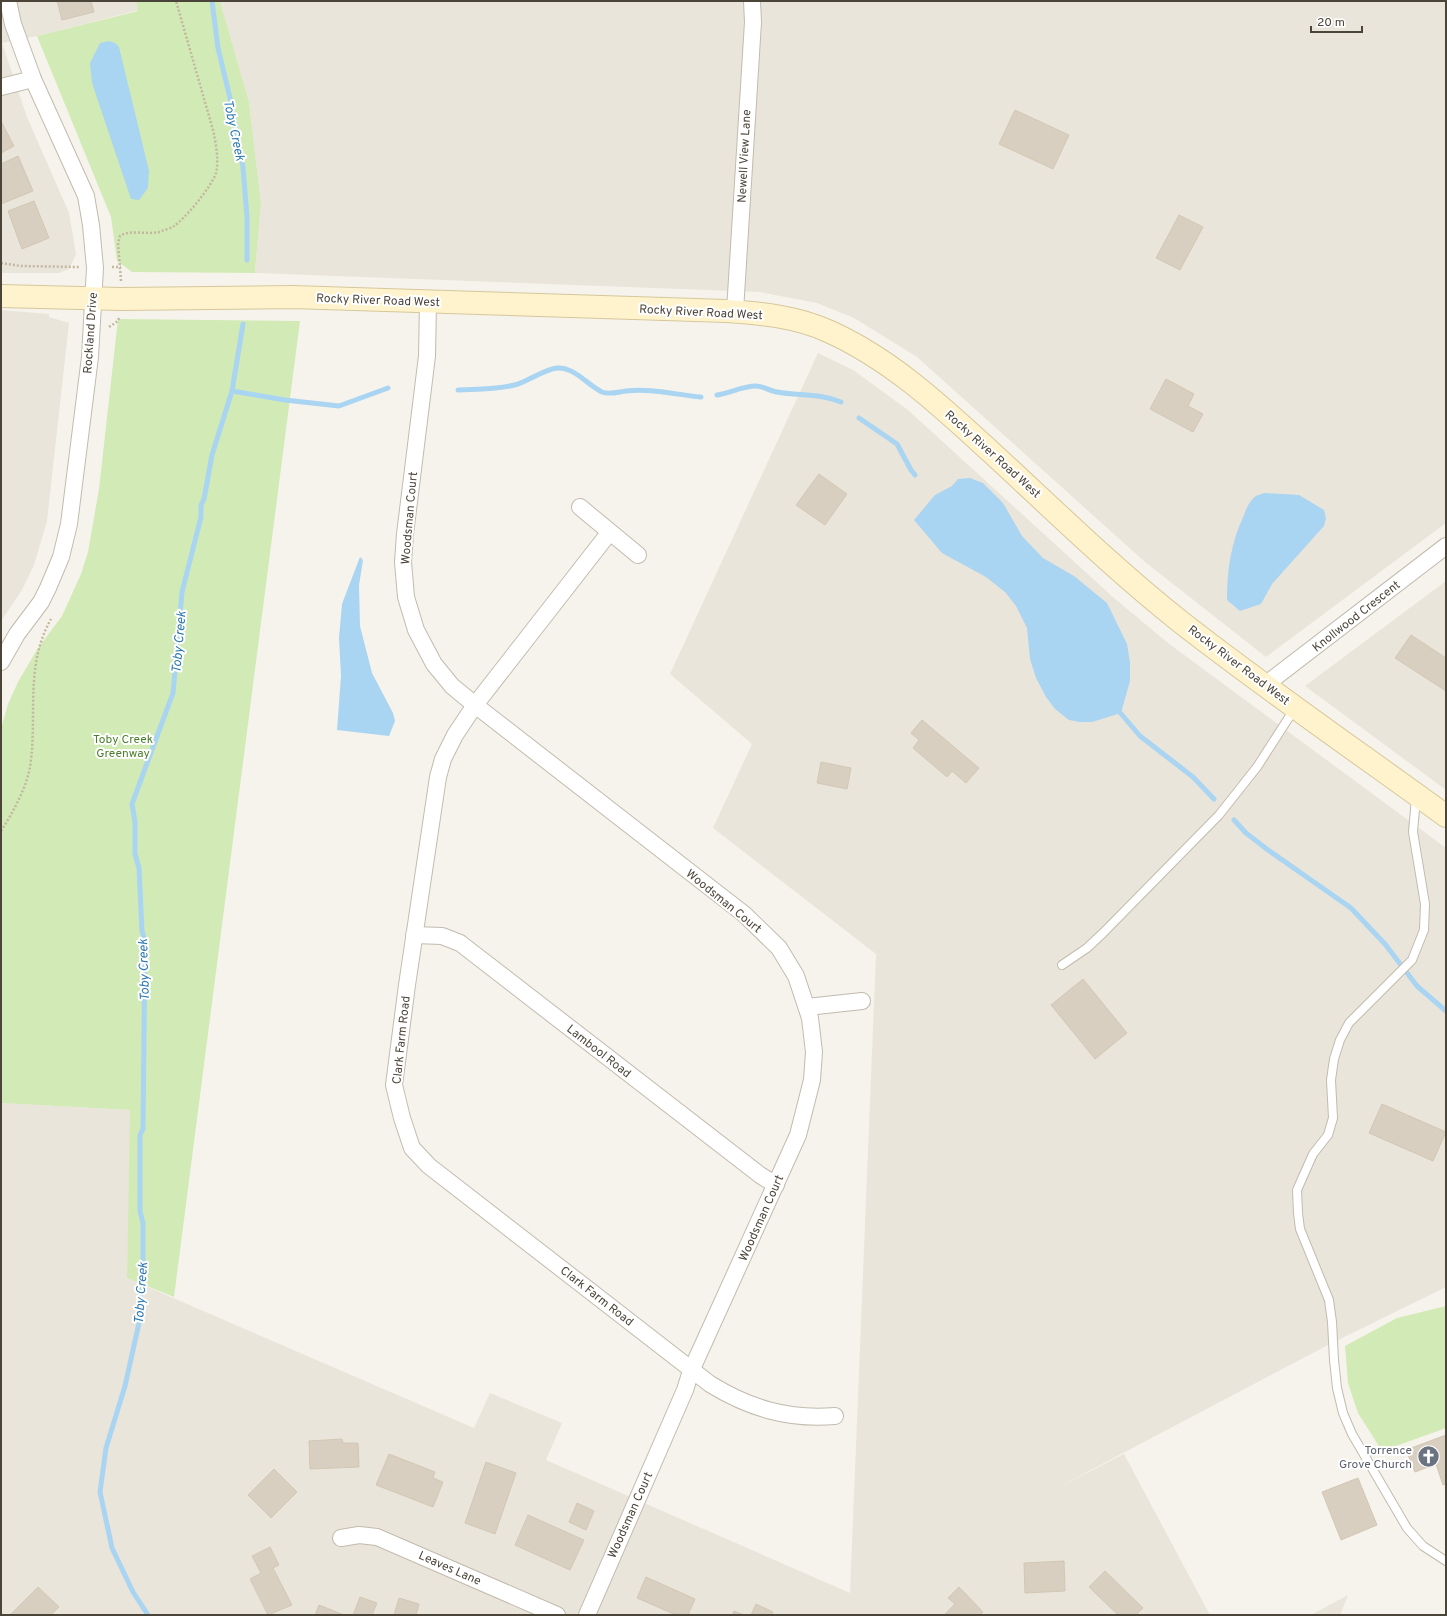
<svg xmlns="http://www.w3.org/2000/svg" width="1447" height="1616" viewBox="0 0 1447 1616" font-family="Overpass,sans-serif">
<rect width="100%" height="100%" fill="#f6f3ec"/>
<g fill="#eae5da">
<path d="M1,1H136L139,10L37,36L2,43L27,117L69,213L76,254L69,269L59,273H1Z"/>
<path d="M220,1H1446V523L1266,657L1145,562L917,357L854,318L817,303L760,292L255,273L261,203L249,102Z"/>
<path d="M1,310L49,314V317L69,323L47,521L34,565L22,590L1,621Z"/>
<path d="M818,353L853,370L908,410L1114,598L1168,643L1446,848V1287L1328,1345L1051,1491L1124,1454L1210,1615H1V1103L131,1110L127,1278L474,1428L490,1393L562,1423L546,1460L850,1593L876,954L713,828L752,744L670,674Z"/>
<path d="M1446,581V790L1305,686Z"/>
<path d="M1348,1595L1340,1615H1311Z"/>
</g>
<g fill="#d2eab5">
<path d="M136,1H220L249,102L261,203L255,273L132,272L117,261L111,217L37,36L138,11Z"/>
<path d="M118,319L300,321L174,1297L127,1278L130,1110L1,1103V729L8,704L18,682L38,648L62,616L81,574L88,552L99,489Z"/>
<path d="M1446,1306V1428L1382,1451L1358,1413L1348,1383L1345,1346L1397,1318Z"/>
</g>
<g fill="#a9d4f2">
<path d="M109,41L115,43L119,47L149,171L148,188L139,200L131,199L92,83L90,63L100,43Z"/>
<path d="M970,478L983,483L1003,503L1022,536L1043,558L1074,576L1107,603L1127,644L1130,662V681L1121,713L1092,722H1080L1069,720L1055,709L1046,697L1036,678L1030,659L1027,628L1016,606L1005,592L986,577L942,553L914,520L935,495L952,486L958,479Z"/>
<path d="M1264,493L1299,495L1324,510L1326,518L1324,526L1272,584L1261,604L1240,611L1227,600C1227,569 1231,543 1244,515C1246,509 1250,500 1256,496C1258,495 1262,494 1264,493Z"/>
<path d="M360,557L363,560L359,585L360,626L372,673L393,713L395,721L389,736L337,730L341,676L339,638L342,604Z"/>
</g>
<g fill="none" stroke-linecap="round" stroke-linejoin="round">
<g stroke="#a9d4f2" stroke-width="5">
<path d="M212,1L218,48L230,98L243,167L247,217V260"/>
<path d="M458,390C477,389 499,390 518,384C529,380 546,369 557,368C575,367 587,385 602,392C609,395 618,392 626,391C651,388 676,395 701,397"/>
<path d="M232,391L285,400L339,406L388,388"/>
<path d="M717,395C730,393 743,386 756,386C763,386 770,391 777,392C798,396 820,393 841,402"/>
<path d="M859,418L897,444L911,470L915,475"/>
<path d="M1117,709L1140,736L1193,777L1214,799"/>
<path d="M1234,820L1246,833L1268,850L1351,908L1385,944L1417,986L1446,1011"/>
<path d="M148,1615L133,1592L112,1548L100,1492L106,1448L125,1386L139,1323L140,1292L143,1279V1223L140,1211V1135L143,1129L145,941L142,931L139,868L135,854V822L132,804L173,693L182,592L201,517V505L204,499L212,455L232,391L243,324"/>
</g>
</g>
<g fill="#d8cfc1" stroke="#d3c7b4">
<path d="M57,1H91L94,12L62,20Z"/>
<path d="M1015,110L1069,135L1053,169L999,144Z"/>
<path d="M1,121L14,146L1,153Z"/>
<path d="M18,156L33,191L1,204V164Z"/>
<path d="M34,201L49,238L22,249L8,211Z"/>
<path d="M1179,215L1203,227L1180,270L1156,258Z"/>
<path d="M1166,379L1194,394L1188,406L1203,414L1193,432L1150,409Z"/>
<path d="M819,474L847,494L825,525L796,505Z"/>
<path d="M1411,635L1446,658V691L1395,658Z"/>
<path d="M922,720L979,768L966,783L952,771L947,777L913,748L919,740L911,733Z"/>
<path d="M821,762L851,768L847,789L817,783Z"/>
<path d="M1083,979L1127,1033L1095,1059L1051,1005Z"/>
<path d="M1382,1104L1446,1132L1433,1161L1369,1133Z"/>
<path d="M1446,1435V1484L1443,1485L1436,1464L1415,1472L1406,1450Z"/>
<path d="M342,1439L343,1443H358L359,1467L310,1469L309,1441Z"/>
<path d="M389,1454L435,1472L433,1478L443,1482L433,1507L376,1485Z"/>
<path d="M486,1462L516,1473L495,1534L465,1523Z"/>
<path d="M274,1469L297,1492L271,1518L248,1495Z"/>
<path d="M1358,1478L1377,1525L1341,1540L1322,1492Z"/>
<path d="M577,1503L594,1511L586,1530L569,1522Z"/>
<path d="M528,1515L584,1540L570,1570L515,1545Z"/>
<path d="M270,1547L279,1565L273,1568L292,1605L268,1615L250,1579L261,1573L252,1556Z"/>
<path d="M1064,1561L1065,1591L1025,1593L1024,1563Z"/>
<path d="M1105,1571L1143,1608L1136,1615H1118L1089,1587Z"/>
<path d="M646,1577L695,1599L688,1615H676L637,1598Z"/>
<path d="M38,1587L59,1607L51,1615H10Z"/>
<path d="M959,1587L983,1612L980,1615H944L955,1604L948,1598Z"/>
<path d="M360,1597L377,1603L372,1615H353Z"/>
<path d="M399,1598L419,1604L416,1615H394Z"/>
<path d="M756,1604L773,1612L771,1615H751Z"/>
<path d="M319,1605L344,1615H315Z"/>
<path d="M734,1611L744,1615H732Z"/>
</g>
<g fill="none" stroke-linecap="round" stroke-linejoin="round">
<defs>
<g id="lane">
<path d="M1416,798L1413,832L1425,904L1424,930L1412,960L1349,1023L1340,1040L1334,1059L1331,1080L1333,1118L1328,1135L1313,1154L1297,1190L1298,1213L1300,1229L1329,1300L1332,1322L1334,1360L1337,1388L1343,1413L1352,1434L1407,1528L1423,1546L1446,1561"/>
<path d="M1062,965L1087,948L1103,933L1219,815L1257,767L1295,708"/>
</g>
<g id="street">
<path d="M1,87L33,79"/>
<path d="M428,302L427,356L405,534L403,562L406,597L416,630L434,664L452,686L475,705L744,914L779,948L796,976L810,1018L814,1052L812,1080L798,1135L691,1371L685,1390L587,1615"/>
<path d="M735,311L753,22L752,1"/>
<path d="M580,507L638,555"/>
<path d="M609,533L475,705L455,735L443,759L438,777L407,985L394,1085L402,1118L412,1148L429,1166L710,1384C749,1408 788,1420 835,1416"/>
<path d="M1,662L17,634L41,602L48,588L61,557L69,524L90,357L95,268L91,225L86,196L33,79L13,24L8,1"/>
<path d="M1265,685L1446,546"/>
<path d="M414,935L442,936L460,943L760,1175L776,1185"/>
<path d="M807,1007L862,1001"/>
<path d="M341,1538L359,1535L377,1537L557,1615"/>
</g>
<path id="secondary" d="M1,296L120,299L292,297L727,311C761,313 797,317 828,331C891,359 942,407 992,453C1055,511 1115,570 1182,623C1268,690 1358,752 1446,816"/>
</defs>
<use href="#lane" stroke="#c2bbae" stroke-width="10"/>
<use href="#street" stroke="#c2bbae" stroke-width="18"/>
<use href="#secondary" stroke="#d6c79b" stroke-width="24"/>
<g stroke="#c4b79f" stroke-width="2.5" stroke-dasharray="2 2" stroke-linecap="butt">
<path d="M1,263L21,266L79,267"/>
<path d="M112,267H121"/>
<path d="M121,281L118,243L120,236C130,229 147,235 159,232C164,230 170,229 174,226C185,219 212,186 216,173C219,160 216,144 213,130L176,1"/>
<path d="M109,327L118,321L119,318"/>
<path d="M1,831C13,812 26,789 30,767C38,716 24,667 51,619"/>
</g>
<use href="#lane" stroke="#fff" stroke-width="8"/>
<use href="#street" stroke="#fff" stroke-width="16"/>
<use href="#secondary" stroke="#fff3cd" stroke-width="22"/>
</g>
<defs>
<symbol id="church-disc" viewBox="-11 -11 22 22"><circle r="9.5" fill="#6b7280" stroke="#fff"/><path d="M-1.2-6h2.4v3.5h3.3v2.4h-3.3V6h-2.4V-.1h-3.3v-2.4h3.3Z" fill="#fff"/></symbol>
</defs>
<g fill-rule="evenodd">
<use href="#church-disc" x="1416" y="1444" width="25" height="25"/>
</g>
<g text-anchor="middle" stroke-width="4" stroke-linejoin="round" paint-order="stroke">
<g font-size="12" fill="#4b4439" stroke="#fff">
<text transform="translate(744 156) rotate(-87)" y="4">Newell View Lane</text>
<text transform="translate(378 300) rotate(2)" y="4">Rocky River Road West</text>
<text transform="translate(701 312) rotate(3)" y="4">Rocky River Road West</text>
<text transform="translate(90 333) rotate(-86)" y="4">Rockland Drive</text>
<text transform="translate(993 454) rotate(42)" y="4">Rocky River Road West</text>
<text transform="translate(409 518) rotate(-85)" y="4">Woodsman Court</text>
<text transform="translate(1356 616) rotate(-38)" y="4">Knollwood Crescent</text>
<text transform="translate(1239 665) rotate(37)" y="4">Rocky River Road West</text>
<text transform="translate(724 901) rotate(39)" y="4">Woodsman Court</text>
<text transform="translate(401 1040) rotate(-84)" y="4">Clark Farm Road</text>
<text transform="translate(599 1051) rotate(38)" y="4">Lambool Road</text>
<text transform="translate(761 1218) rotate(-66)" y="4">Woodsman Court</text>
<text transform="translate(597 1296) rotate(38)" y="4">Clark Farm Road</text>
<text transform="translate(630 1515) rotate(-66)" y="4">Woodsman Court</text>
<text transform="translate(450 1568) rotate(24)" y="4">Leaves Lane</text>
</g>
<g font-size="12" fill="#4a7f2a" stroke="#fff">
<text x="123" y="743">Toby Creek<tspan x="123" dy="14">Greenway</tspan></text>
</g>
<g font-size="12" fill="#5b616d" stroke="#fff" text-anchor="end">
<text x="1412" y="1454">Torrence<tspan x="1412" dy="14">Grove Church</tspan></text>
</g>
<g font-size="13" font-style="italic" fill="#2e7ab2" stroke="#fff">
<text transform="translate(235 130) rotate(78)" y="5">Toby Creek</text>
<text transform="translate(178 642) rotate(-85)" y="5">Toby Creek</text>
<text transform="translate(143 970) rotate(-92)" y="5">Toby Creek</text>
<text transform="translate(140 1293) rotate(-86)" y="5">Toby Creek</text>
</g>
</g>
<rect width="1447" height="1616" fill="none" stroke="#4b4439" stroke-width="4"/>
<path d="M1311 26v6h51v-6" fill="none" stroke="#4b4439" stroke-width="2"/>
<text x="1317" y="26" font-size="12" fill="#4b4439" stroke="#ffffff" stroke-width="3" paint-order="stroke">20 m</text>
</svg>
